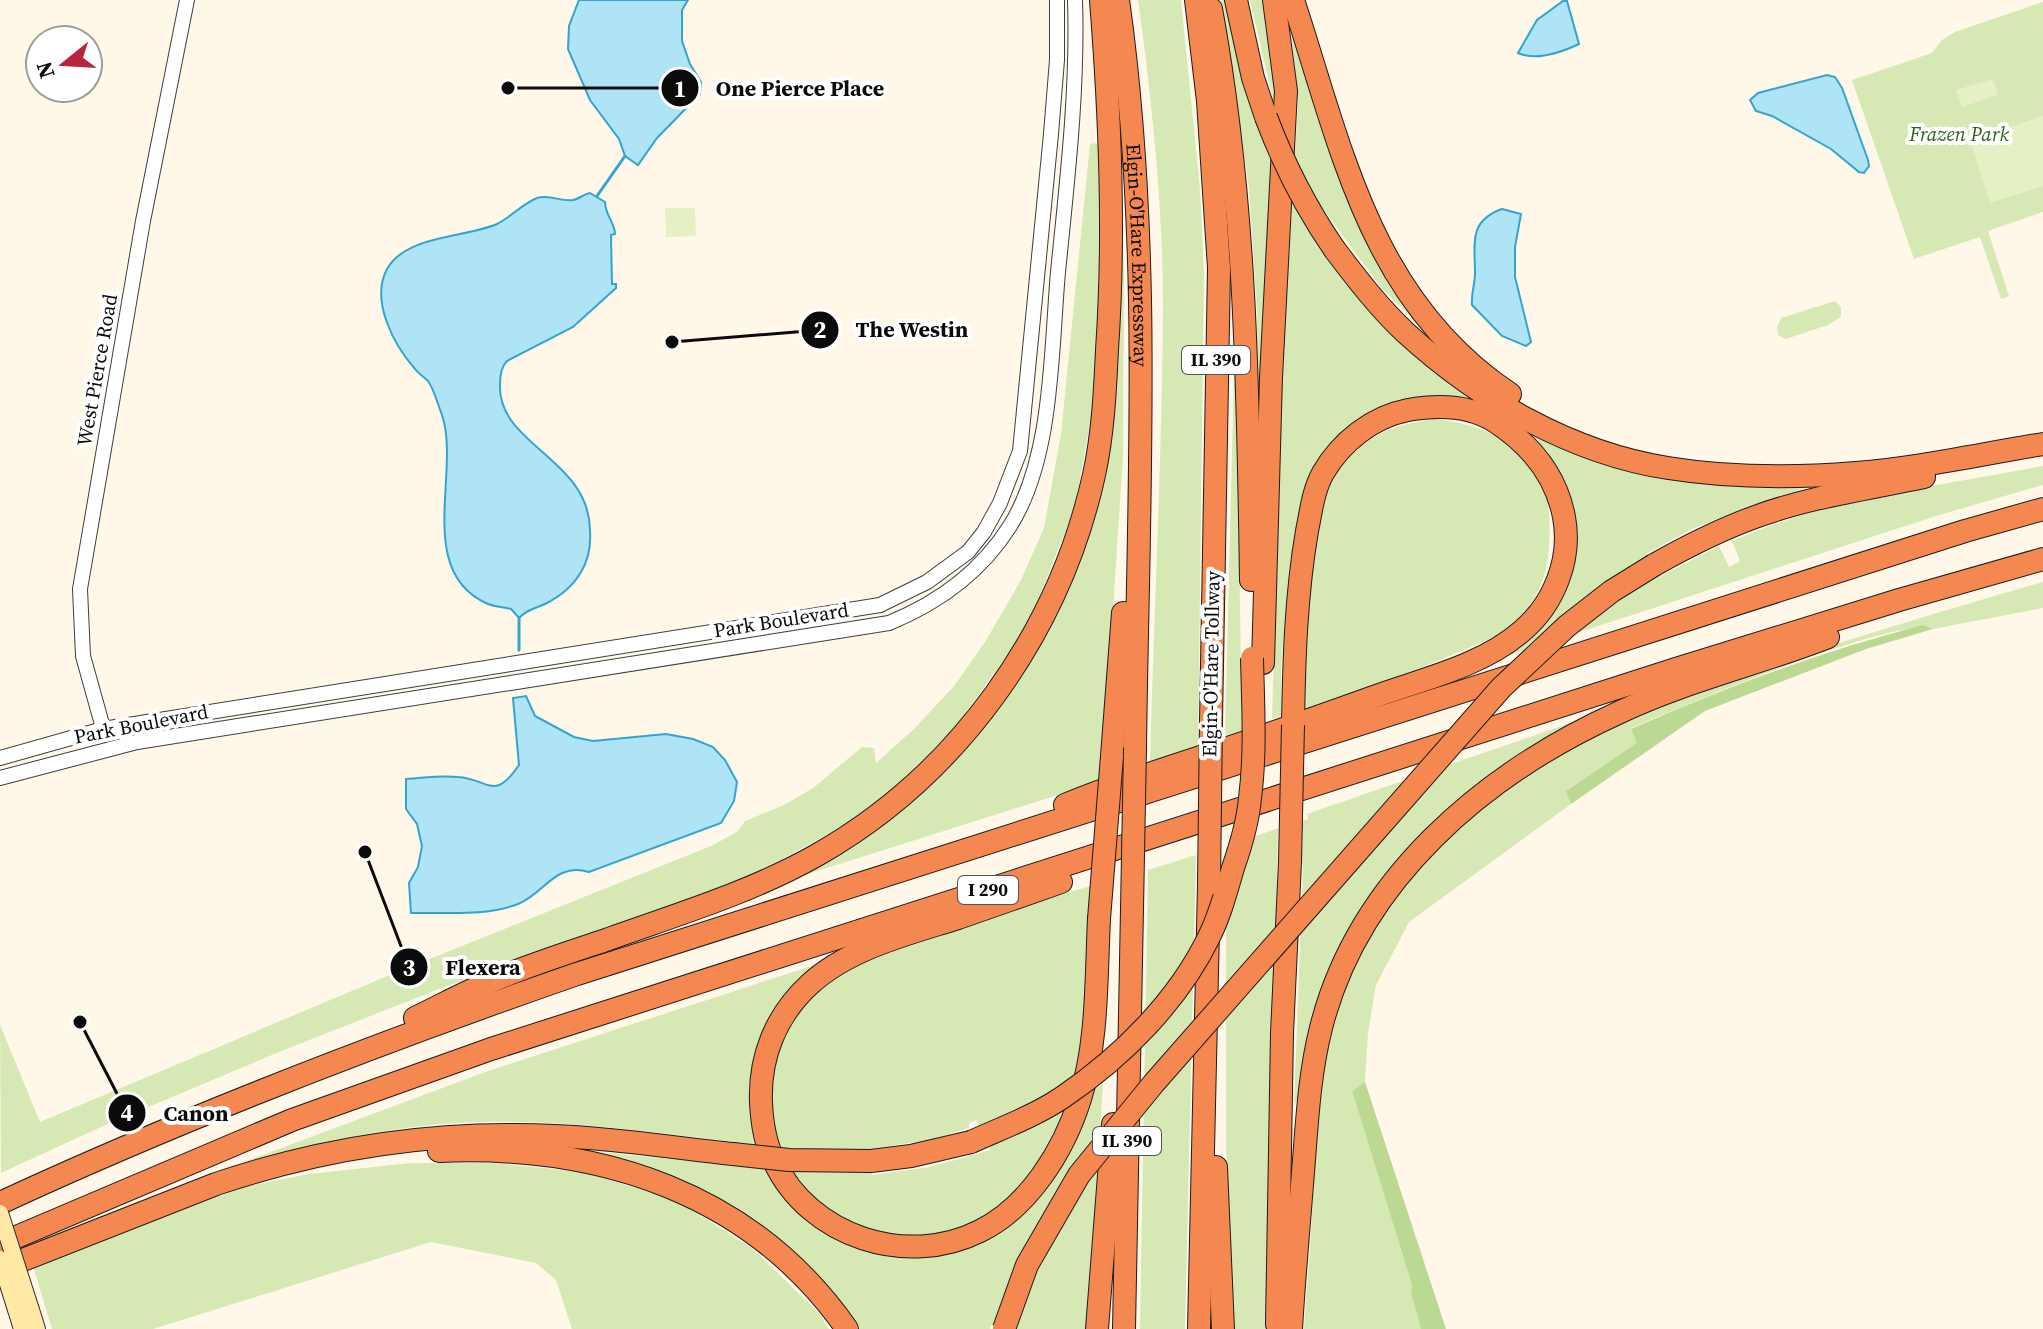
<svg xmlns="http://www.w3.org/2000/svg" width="2043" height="1329" viewBox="0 0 2043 1329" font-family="'Source Serif 4',serif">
<rect width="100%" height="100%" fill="#fff8e9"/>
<g fill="#d6e8b3" fill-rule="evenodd">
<path d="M1138,0H1181L1200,189L1204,274L1198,745L1150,761C1154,610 1162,459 1163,308C1163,205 1152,102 1138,0Z"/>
<path d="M1221,0H1227L1273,157L1258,436L1257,310L1249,188Z"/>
<path d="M1250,0H1264L1275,72L1276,112Z"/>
<path d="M2043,2V212L1988,231L2009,296L2001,299L1980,237L1914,259L1852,80L1932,53L1942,40L1955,32Z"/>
<path d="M1291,25L1347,191L1434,339L1382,289L1321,206L1306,219L1439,371L1688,481L1757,487H1809L1749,506L1692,529L1646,554L1659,577L1719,546L1729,567L1740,561L1732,541C1829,498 1939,486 2043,466V485L1939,515L1494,660L1576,544V517L1570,493L1548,452L1533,436L1504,416L1411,399L1380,407L1345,431L1313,470L1303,495L1289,570L1281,668V716L1272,719L1282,378L1298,103Z"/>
<path d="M1099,143L1098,334L1092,412L1075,507L1031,618L1006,657L955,727L896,786L847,824L740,882L439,989L279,1052L101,1127L1,1173L0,1025L40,1122L392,974L711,846L737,832L745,821L782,806L813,788L862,747L874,748L876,763L915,728L954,686L985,642L1021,580L1044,528L1061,434L1090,144Z"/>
<path d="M1120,179L1124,270L1123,455L1102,781L767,887L817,864L1036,651L1058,611L1081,553Z"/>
<path d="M1835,301L1841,307V317L1828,325L1786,339L1778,335L1777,327L1781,318Z"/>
<path d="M1235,332L1242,364L1238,482L1242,732L1225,737Z"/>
<path d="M1434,419C1490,426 1513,439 1542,488C1551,504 1550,529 1549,548C1547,576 1538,598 1518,619C1501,636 1476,645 1454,654C1405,675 1354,691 1305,710C1305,653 1307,506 1343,463C1367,434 1398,424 1434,419Z"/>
<path d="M2043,582V608L1933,629C1894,616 1678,708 1631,728L1638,743L1567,790L1571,804L1409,922L1376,985L1368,1033L1365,1082L1352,1091L1412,1285L1411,1294L1421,1329H1304C1307,1285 1311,1240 1313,1196C1317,1131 1319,1067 1339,1004C1378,881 1489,787 1602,732C1654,707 1710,688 1765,668C1857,636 1950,609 2043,582Z"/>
<path d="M1593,715L1481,782L1447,809L1398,858L1357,916L1300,1095L1294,1105L1303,865L1301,862V821L1308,819L1307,814Z"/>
<path d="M1278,828L1268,1329H1233L1226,1147V847Z"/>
<path d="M1196,855L1185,1329H1140L1148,870Z"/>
<path d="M1094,885C1090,946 1091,1011 1077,1071C1065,1122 1034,1183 989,1213C896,1274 773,1207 771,1097C770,1060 784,1024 809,998C848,957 921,939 973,923C1013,910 1053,897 1094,885ZM976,1120L990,1150L930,1167L872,1175L863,1150L929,1140L969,1128V1123Z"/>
<path d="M827,961L782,1001L760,1145C651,1133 542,1114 432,1125C367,1131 304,1147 241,1163L488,1071Z"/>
<path d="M1103,1084L1087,1329H1004L991,1325L990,1329H858L807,1266L570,1149L771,1169L863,1250L897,1257L929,1256L985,1239L1091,1092Z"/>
<path d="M411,1163H493L585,1172L677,1201L751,1247L820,1314L829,1329H572L556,1280L536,1263L431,1242L153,1329H52L33,1266L243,1187L309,1174Z"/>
</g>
<g fill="#bbd993">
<path d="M1923,625L1933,629L1866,649L1705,711L1571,804L1566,791L1637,743L1631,729C1726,687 1823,651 1923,625Z"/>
<path d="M1365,1082L1446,1329H1421L1411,1294L1412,1285L1352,1091Z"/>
</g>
<g fill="#e6f0c5">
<path d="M1993,79L1998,95L1962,107L1956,90Z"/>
<path d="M2043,116V186L1990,203L1970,140Z"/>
<path d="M665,208H695L696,236L666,237Z"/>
</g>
<g fill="#aee4f6" stroke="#35a4cd" stroke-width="2">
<path d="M579,0H688L682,10V41L690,64L701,82L700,94L657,138L638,165L625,156L619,139L590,100L568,49L569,26Z"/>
<path d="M1563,1H1567L1579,44C1562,52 1536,61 1518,53L1537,20Z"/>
<path d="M1827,75L1835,77L1842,88L1868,160L1869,166L1864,173L1859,172L1831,149L1772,116L1756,111L1750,100L1758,93Z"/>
<path d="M590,193L605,202C605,215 615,223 615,234L611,235L612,284H616V288L573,327L507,361C501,367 500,375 500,384C497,445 589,458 590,530C591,544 589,559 581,572C573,586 559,597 545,604C534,609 526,610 519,618L511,609C503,607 496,607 488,604C414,572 461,471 442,415C438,405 434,389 428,381C424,377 419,374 415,369C394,345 370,301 387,269C406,235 465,238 497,224C511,217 522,204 537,198C549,194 562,202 573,200C579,199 584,194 590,193Z"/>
<path d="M1502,209L1521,214L1515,247V277L1531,342L1526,346L1502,336L1472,305C1471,294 1475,284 1475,273C1475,244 1468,221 1502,209Z"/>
<path d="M526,696L535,716L574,737L593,741L666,734L693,739L713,747L725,760L737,782L734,801L721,823L589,872C555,862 545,893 518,904C484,917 446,912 411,913L409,883L418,867L422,846L417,824L406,809V779C423,778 441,775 458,777C489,779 494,802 519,765L513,698Z"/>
</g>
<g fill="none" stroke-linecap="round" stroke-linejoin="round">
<g stroke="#35a4cd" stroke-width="3">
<path d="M597,196L625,156"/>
<path d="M519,618V650"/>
</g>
<defs>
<g id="tertiary">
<path d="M105,735L83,656L80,589L143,221L187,0"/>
<path d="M0,758L103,729L880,605L927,582L968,552L984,532L1000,503L1020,451L1051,134L1057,60V0"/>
<path d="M0,778L137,742L889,623C938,603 981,572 1010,526C1053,458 1051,351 1058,272C1067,182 1078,91 1075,0"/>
</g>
<g id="secondary">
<path d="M31,1310L37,1329"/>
<path d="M18,1316L22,1329"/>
</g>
<g id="motorway">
<path id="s1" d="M1118,0C1153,248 1138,498 1135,748"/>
<path d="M1196,0L1208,101L1219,268L1211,721"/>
<path d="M1236,0L1253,78L1266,117"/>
<path d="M1293,0C1342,149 1370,301 1510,394"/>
<path d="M1211,9C1246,200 1248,387 1251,580"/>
<path d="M1335,250C1357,279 1380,309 1406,333C1478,399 1571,453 1668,468C1730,478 1794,478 1856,473C1919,468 1981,454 2043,444"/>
<path d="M1654,565C1686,547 1719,530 1755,517C1809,497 1867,489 1924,477"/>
<path d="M1263,663L1271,377L1286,91L1274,0"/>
<path d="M1112,756L1123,613"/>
<path d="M1065,805C1115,784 1167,768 1219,751C1273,733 1326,714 1379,695C1427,678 1483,665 1522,631C1554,604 1572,559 1564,517C1556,475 1531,445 1496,422C1470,405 1436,405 1408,410C1372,417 1341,442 1323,473C1313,491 1311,512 1307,531C1296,595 1294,660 1293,725"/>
<path d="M1061,882C1027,894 992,906 958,918C908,934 849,948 810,984C776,1015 759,1057 761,1103C762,1123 765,1143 774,1161C809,1237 907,1268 980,1231C1029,1207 1064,1150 1080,1099C1098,1042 1096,979 1099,919"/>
<path d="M415,1018C444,1004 473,988 504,976C536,963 570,952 603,941C675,915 750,893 817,855C958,775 1059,633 1094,475C1103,434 1105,392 1107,350C1115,233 1110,116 1101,0"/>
<path d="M439,1151C600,1144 752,1193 847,1329"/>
<path d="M871,1161L911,1156L971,1142"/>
<path d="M1216,1167L1223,1329"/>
<path d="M0,1203C188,1116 381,1042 577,974L1965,531L2043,509"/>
<path d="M0,1244L292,1120L491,1049L1676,669L1899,600L2043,559"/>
<path d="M0,1269L216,1184C311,1152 409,1135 509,1135C584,1134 659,1146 733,1154"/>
<path d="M1277,1324L1282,1033L1290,862"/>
<path d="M1097,1329L1113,1124"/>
<path d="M1124,1329L1132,909"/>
<path d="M1199,1329L1209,884"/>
<path d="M1291,1329C1294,1277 1299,1224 1303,1172C1307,1124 1309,1075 1321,1028C1358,880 1484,774 1618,713C1685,681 1759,664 1828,637"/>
</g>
</defs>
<use href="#tertiary" stroke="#3e3e3e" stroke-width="16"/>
<use href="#secondary" stroke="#2d2d2d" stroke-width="18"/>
<use href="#motorway" stroke="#1c1c1c" stroke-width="24"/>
<use href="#tertiary" stroke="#fff" stroke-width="14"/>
<use href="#secondary" stroke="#ffe9a4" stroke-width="16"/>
<use href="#motorway" stroke="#f58751" stroke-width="22"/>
<defs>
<g id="secondary-bridge">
<path d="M0,1213L31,1310"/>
<path d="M0,1259L18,1316"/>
</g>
<g id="motorway-bridge">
<path d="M1266,117C1284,165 1306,208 1335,250"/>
<path d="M1290,862L1293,725"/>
<path d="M1209,884L1211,721"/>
<path d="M1132,909L1135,748"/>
<path d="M1099,919L1112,756"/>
<path d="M971,1142C1002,1128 1035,1116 1063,1097C1122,1057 1178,1001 1209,937C1220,915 1226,892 1233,868C1241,845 1248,822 1250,798C1256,752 1253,704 1252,658"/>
<path d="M733,1154L789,1160L871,1161"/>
<path d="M1004,1329L1027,1265L1079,1175L1154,1083L1501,688L1567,626L1612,591L1654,565"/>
</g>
</defs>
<use href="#secondary-bridge" stroke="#2d2d2d" stroke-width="18" stroke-linecap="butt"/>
<use href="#motorway-bridge" stroke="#1c1c1c" stroke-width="24" stroke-linecap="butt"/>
<use href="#secondary-bridge" stroke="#ffe9a4" stroke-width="16"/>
<use href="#motorway-bridge" stroke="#f58751" stroke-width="22"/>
</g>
<g text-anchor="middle" stroke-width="8" stroke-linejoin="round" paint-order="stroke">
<g fill="#fff" stroke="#545454" stroke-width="2">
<rect x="1182" y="346" width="68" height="28" rx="6"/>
<rect x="958" y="876" width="60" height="28" rx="6"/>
<rect x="1093" y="1127" width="68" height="28" rx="6"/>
</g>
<g font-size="18" font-weight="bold" fill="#0b0b0b">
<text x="1216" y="366">IL 390</text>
<text x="988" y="896">I 290</text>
<text x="1127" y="1147">IL 390</text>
</g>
<g font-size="20" font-style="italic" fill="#33621c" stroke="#fff">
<text x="1959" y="141">Frazen Park</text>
</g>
<g font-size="20" fill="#0b0b0b" stroke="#fff">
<text dy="7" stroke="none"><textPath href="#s1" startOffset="256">Elgin-O'Hare Expressway</textPath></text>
<text transform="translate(97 370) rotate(-80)" y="7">West Pierce Road</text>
<text transform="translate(781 620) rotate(-9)" y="7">Park Boulevard</text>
<text transform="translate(1211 664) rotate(-89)" y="7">Elgin-O'Hare Tollway</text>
<text transform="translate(141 724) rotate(-11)" y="7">Park Boulevard</text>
</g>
</g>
<path fill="none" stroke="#0b0b0b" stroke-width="3" d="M508 88L680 88M672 342L820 330M365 852L409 967M80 1022L127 1113"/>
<g fill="#0b0b0b" stroke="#fff" stroke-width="3">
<circle cx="508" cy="88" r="8"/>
<circle cx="672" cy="342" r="8"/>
<circle cx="365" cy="852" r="8"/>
<circle cx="80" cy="1022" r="8"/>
<circle cx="680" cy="88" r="20"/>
<circle cx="820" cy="330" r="20"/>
<circle cx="409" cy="967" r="20"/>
<circle cx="127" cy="1113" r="20"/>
</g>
<g font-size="24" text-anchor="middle" font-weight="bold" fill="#fff">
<text x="680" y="97">1</text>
<text x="820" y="338">2</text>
<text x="409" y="976">3</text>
<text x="127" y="1121">4</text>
</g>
<g font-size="22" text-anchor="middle" font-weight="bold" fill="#0b0b0b" stroke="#fff" stroke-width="8" stroke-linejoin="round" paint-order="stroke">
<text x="800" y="96">One Pierce Place</text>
<text x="912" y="337">The Westin</text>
<text x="483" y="975">Flexera</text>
<text x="196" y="1121">Canon</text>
</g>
<g transform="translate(64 64) rotate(252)"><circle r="38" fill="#ffffff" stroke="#9d9d9d" stroke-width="2"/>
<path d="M0-6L14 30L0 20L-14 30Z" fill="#ba233e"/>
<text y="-12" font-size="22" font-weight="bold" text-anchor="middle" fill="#0b0b0b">N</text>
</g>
</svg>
